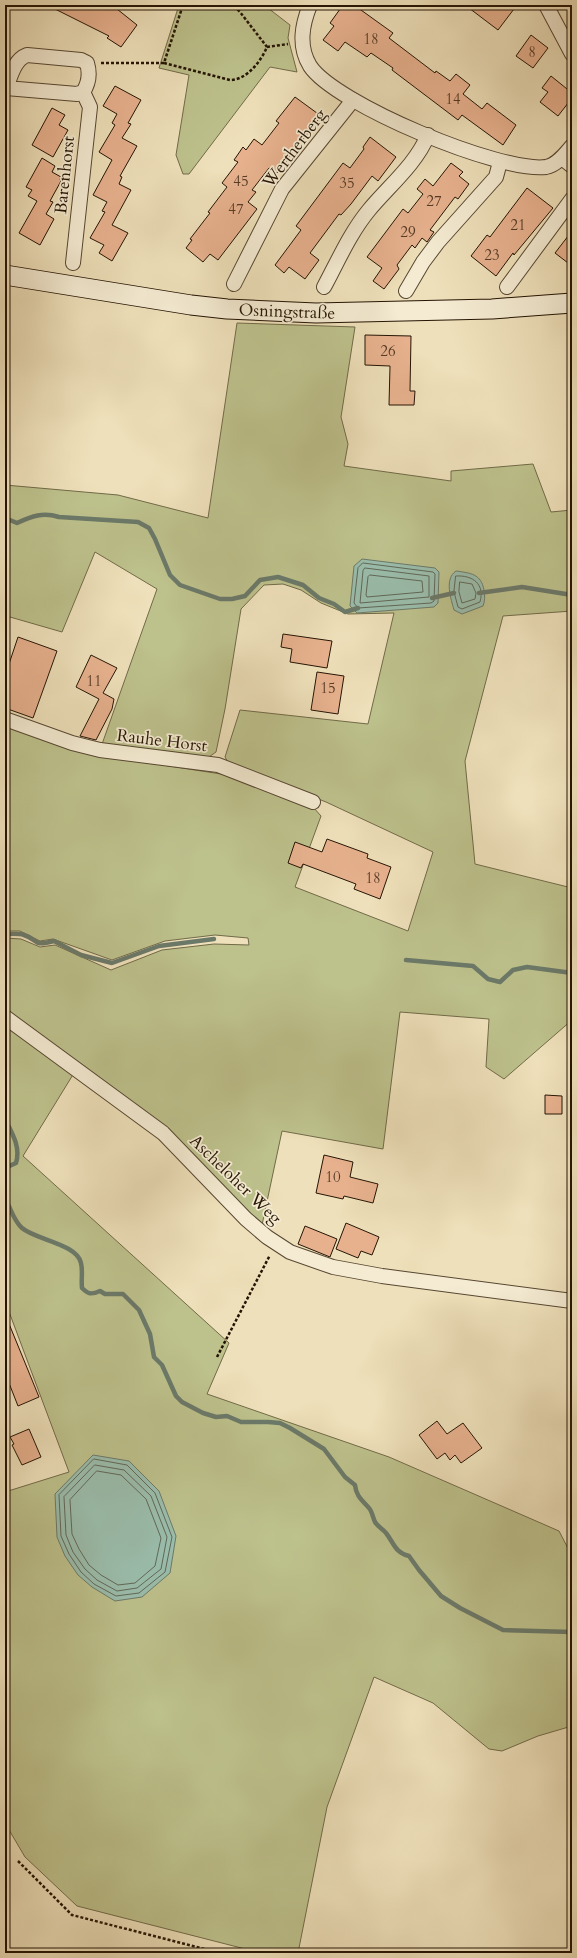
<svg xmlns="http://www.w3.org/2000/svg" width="577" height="1958" viewBox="0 0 577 1958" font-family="Cardo,serif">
<rect width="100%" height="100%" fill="#eee0ba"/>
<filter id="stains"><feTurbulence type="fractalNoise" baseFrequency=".005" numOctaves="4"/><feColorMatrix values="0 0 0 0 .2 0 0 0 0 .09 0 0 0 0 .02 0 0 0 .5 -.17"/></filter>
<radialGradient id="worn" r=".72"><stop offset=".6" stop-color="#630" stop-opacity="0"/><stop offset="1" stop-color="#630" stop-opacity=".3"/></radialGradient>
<g fill="#bdc18c" stroke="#716a48">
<path d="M179,5H264L290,25L288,38L297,72L270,67L189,174H183L176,155L189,75L159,68Z"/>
<path d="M237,323L355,327L341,417L348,444L344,466L451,481V471L533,464L551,512L572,510V611L503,616L465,761L475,864L572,888V1020L504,1079L486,1067L489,1019L400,1012L383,1149L282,1131L262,1225L5,1010V938L21,939L40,947L55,945L111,970L162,950L214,944L249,945L248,938L215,935L165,941L112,960L53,939L40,941L20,931H5V724L98,755L234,776L313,807L321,816L295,887L408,931L433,852L326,802L229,764L225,757L240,710L368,724L394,613L348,614L321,603L301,590L283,584L264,585L241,609L225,709L216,752L206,759L101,747L157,589L95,552L62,632L10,617L5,627V485L118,495L208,518Z"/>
<path d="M5,1025L74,1073L23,1156L229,1343L207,1394L389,1457L559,1531L572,1556V1726L538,1736L502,1751L489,1749L433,1703L374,1677L327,1807L298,1953H261L77,1906L25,1857L5,1823V1492L69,1472L5,1301Z"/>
</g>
<g fill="#9abdac" stroke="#6b7969">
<path d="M362,559L435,568L439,572L438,603L434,607L357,613L350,606L354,566Z"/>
<path d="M456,571C471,573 481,574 484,590C485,596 485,601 483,606L462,614L454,610C451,599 444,579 456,571Z"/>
<path d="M93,1455L129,1461L159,1491L176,1536L170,1573L142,1597L115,1601L92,1587L78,1575L65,1556L57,1537L55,1494Z"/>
</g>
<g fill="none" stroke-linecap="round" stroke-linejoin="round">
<g stroke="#606858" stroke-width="1">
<path d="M363,563L433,572L435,574L434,601L431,603L358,608L354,603L358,568Z"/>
<path d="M365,568L429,576V597L360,603L363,571Z"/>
<path d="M370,575L422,581L423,592L367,597L366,595L368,577Z"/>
<path d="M456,576C473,575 485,584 480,602L462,609L458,607L454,592Z"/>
<path d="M460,582L472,584L476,593L475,599L462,603L459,592Z"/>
<path d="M94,1459L127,1465L155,1493L172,1537L165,1572L139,1593L116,1596L94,1584L81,1572L69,1554L61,1536L59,1495Z"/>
<path d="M95,1465L124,1470L151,1496L167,1537L161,1569L137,1588L117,1591L97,1580L85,1569L73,1552L66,1535L64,1497Z"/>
<path d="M97,1471L121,1475L146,1499L161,1538L155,1566L135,1583L118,1585L101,1575L89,1565L79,1549L72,1534L70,1500Z"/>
</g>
<g stroke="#6b7969" stroke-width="4.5">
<path d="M5,518L17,523C32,516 43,512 59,517L138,522L149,528L155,539L170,575L180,585L220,599H232L245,596L260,580L278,577L303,585L319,598L334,604L345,612L358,608"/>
<path d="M479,593L522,587L572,595"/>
<path d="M432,598L454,593"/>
<path d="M5,934C11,934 18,933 24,935C40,940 31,947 54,941L81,955L112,963L159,946L214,939"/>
<path d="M406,960L473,966L488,979L500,982L513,970L527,967L572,973"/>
<path d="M5,1119C12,1133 21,1147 16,1163L5,1168"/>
<path d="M5,1199C11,1208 13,1220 22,1228C36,1240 77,1244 81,1263C83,1271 81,1280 82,1288C88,1294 91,1295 100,1291L105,1294H123L139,1310L150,1334L154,1357L162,1365L176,1396L182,1402L203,1413L216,1417L227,1416L241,1422H268L280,1423L290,1428L324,1449L345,1477L355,1485C356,1496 362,1500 369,1508C372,1511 373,1518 375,1522C378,1527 383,1529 386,1533C394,1543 395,1553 409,1556L419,1570L441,1596L460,1608L503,1630L572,1632"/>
</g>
</g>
<g fill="#e7b18e" stroke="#251404">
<path d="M47,5H112L137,25L121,47L107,38L109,36Z"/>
<path d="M343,5H354L393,33L389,38L435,73L436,71L450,81L456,74L470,85L463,94L482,109L487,103L516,125L503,145L462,115L458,120L392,70L393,68L371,53L367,57L345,42L338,51L323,40L334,26L330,23Z"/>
<path d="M465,5H517L498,30Z"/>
<path d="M531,35L548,48L533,68L516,56Z"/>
<path d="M551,76L572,93V98L558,116L540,102L548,92L542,88Z"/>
<path d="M115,86L141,100L128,123L131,124L122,138L137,146L120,176L122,177L119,184L131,190L112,225L128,233L112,261L99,253L104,245L90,238L105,212L102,211L107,202L93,195L112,160L99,152L115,125L112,123L117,114L103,106Z"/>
<path d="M295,97L321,116L277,173L269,168L252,190L256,192L248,202L257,209L218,260L210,254L203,262L186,248L192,240L190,239L210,213L208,212L227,187L222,183L238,162L234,160L243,147L246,150L254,139L262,145L279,123L276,121Z"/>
<path d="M52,108L65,115L59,125L68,130L53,157L32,145Z"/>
<path d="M370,137L396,157L378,181L372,176L351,204L341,215L339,214L310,253L319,260L305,279L289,267L284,273L275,265L301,230L296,226L343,163L350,168L364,149L363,147Z"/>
<path d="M42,158L55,166L52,172L61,177L60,179L61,181L50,201L53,202L46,214L54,219L40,245L19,233L37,201L28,196L32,190L26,187Z"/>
<path d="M451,163L463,172L459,176L469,184L458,199L455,197L430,230L434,232L427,242L422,238L415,248L412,245L397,265L399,269L384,289L373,281L382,268L367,257L403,209L408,213L423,194L417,189L425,179L433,186Z"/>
<path d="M527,188L553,208L514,255L513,253L496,276L471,256L487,235L490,237Z"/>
<path d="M572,231V266L555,253Z"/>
<path d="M365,335L411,336L410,391H415L414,405H389L390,366L365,365Z"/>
<path d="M283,634L332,641L327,668L290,662L292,649L281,647Z"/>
<path d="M18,637L57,651L33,718L5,708V676Z"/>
<path d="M91,655L117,668L103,693L114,699L112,709L96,740L80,736L99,699L76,687Z"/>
<path d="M317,672L344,676L338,714L311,710Z"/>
<path d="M327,839L368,854L367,858L391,867L380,899L354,889L356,884L303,864L301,868L288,863L295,842L322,852Z"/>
<path d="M545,1095L562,1096V1114H545Z"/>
<path d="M324,1155L353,1162L350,1177L378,1184L373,1203L344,1196L343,1199L316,1193Z"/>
<path d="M346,1223L379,1237L372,1255L361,1251L358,1258L336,1249Z"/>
<path d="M305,1226L337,1239L330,1257L298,1244Z"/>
<path d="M5,1314L39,1397L18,1406L5,1373Z"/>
<path d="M437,1421L447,1434L463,1423L482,1448L461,1463L455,1455L450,1460L445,1453L437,1459L419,1435Z"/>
<path d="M29,1429L41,1457L22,1465L12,1445L14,1444L10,1437Z"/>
</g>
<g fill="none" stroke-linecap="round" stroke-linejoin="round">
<defs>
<g id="street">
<path d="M310,5C302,25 298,46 310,66C335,104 501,173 546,167C557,165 565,154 572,146"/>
<path d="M546,5L572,54"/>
<path d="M5,88H6L77,94L83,92C89,83 90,73 87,63L81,60L27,55C14,60 11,76 6,88"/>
<path d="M562,158L572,166"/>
<path d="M73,263L90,107L83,92"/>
<path d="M234,284L282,189L353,100"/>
<path d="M324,287C338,261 350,233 369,210C389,186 416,164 428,135"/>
<path d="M507,287L572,199"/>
<path d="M406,291L423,262L438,242L496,177L500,162"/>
<path d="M5,719L72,743L100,750L218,765L313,802"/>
<path d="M5,1017L163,1133L246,1219L267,1237L290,1252L333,1267L382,1276L572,1301"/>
</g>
<path id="secondary" d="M5,275L191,305L227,309L316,313L492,309L572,303"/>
</defs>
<use href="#street" stroke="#574732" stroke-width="16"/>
<use href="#secondary" stroke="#251404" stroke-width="21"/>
<g stroke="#251404" stroke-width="2.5" stroke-dasharray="3 2" stroke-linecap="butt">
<path d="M267,47L288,44"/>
<path d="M101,63H164L183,5"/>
<path d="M164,63L230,80C247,80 261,61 267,47L240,12L233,5"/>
<path d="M217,1357L270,1255"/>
<path d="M18,1861L72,1915L220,1953"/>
</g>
<use href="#street" stroke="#f4ebd2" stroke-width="14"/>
<use href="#secondary" stroke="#f4ebd2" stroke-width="19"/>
</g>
<g text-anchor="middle" stroke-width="3.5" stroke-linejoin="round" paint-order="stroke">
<g font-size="15" fill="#563b26">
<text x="371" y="44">18</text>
<text x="532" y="57">8</text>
<text x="453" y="104">14</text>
<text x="241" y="186">45</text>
<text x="347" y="188">35</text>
<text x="434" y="206">27</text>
<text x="236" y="214">47</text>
<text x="518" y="230">21</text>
<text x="408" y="237">29</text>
<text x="492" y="260">23</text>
<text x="388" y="356">26</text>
<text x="94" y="686">11</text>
<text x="328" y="693">15</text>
<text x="373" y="883">18</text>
<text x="333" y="1182">10</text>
</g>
<g font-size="17" fill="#251404" stroke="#f4ebd2">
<text transform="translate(294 148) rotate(-53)" y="6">Wertherberg</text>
<text transform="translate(64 175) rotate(-84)" y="6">Barenhorst</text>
<text transform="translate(287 311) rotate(2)" y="6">Osningstraße</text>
<text transform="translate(162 740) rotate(7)" y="6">Rauhe Horst</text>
<text transform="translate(236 1179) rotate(44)" y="6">Ascheloher Weg</text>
</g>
</g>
<rect width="577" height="1958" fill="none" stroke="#eee0ba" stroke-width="20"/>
<rect x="6" y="6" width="565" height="1946" fill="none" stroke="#251404" stroke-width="2"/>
<rect x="10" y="10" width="557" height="1938" fill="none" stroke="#251404"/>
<rect width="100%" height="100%" filter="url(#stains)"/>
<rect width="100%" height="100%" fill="url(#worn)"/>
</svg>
